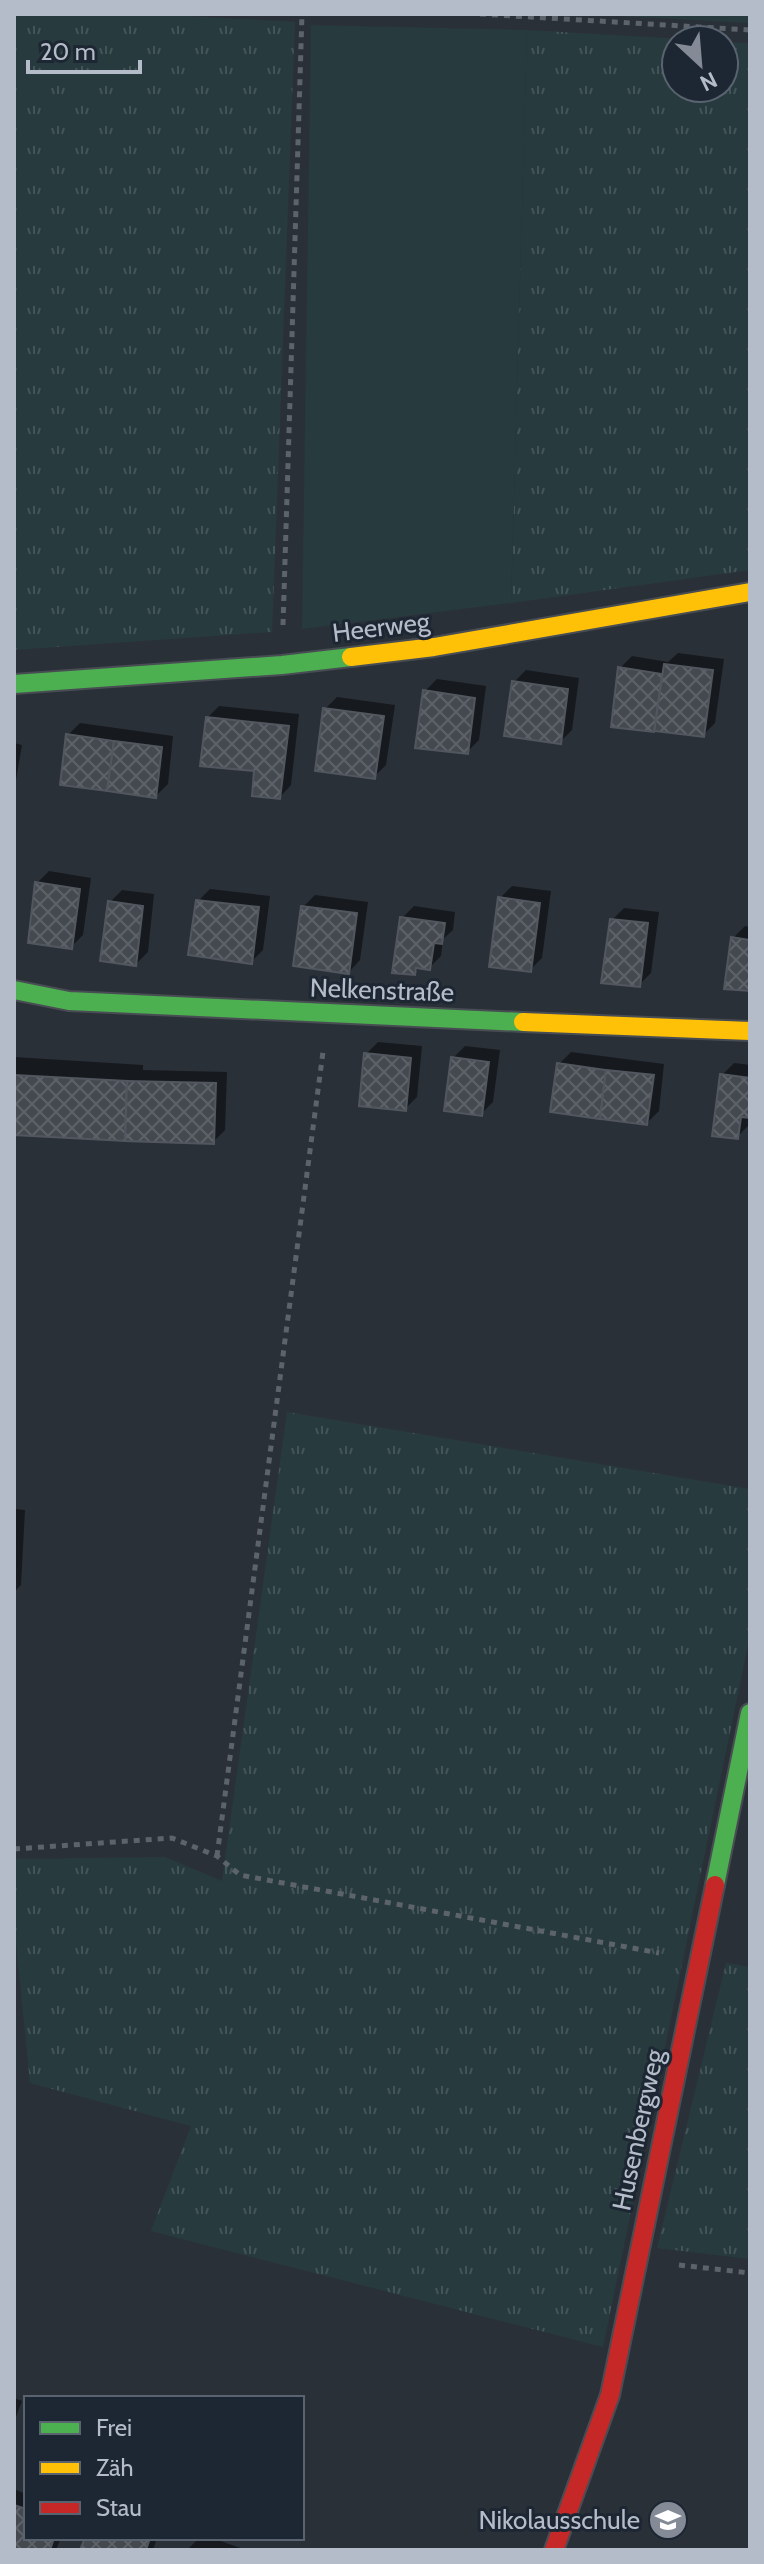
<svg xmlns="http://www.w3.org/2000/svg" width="764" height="2564" viewBox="0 0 764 2564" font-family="Cabin,sans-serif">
<defs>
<pattern id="grass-tufts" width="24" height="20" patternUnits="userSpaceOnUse" patternTransform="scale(2)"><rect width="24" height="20" fill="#273a3e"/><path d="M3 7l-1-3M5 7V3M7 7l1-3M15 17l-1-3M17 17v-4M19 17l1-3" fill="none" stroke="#445559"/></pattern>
<pattern id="building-cross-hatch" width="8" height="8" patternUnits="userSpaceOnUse" patternTransform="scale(2)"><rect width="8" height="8" fill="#444950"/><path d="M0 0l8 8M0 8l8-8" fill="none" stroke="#5d6168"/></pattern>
</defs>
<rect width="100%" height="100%" fill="#2a3038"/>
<g fill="url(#grass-tufts)">
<path d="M14,14H151L295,22L272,632L14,650Z"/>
<path d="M585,14H750V23Z"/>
<path d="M527,30L698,40H676V88H724V42L750,43V570L511,603Z"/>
<path d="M287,1412L750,1489V1635L603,2347L151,2231L191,2126L30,2083L14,1921V1859L165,1857L222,1881Z"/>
<path d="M726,1963L750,1967V2259L657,2248Z"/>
</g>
<path fill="#273a3e" d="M311,25L527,30L511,603L302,629Z"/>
<g fill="#0007">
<path d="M678,653L724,659L715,723L703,735L613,725L620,668L632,656L668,662Z"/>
<path d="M526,670L579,678L572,730L560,742L514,682Z"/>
<path d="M437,679L486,686L479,740L467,752L425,691Z"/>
<path d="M337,697L395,705L386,765L374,777L325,709Z"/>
<path d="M219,706L299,714L291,785L280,797L208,717Z"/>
<path d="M80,723L173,736L168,784L156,796L68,735Z"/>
<path d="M14,743L22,745L14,792Z"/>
<path d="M49,871L91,878L83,935L71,947L37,883Z"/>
<path d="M512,886L551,891L542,958L530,970L500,898Z"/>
<path d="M210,889L270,896L263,950L251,962L198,901Z"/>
<path d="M122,890L154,894L148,952L136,964L110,902Z"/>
<path d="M315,895L368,902L360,960L349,972L303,907Z"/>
<path d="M414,906L455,912L453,930L443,939L441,956L429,968L421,967L414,973L402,918Z"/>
<path d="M624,908L659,912L651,973L639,985L612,920Z"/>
<path d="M745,926L750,927V989L733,938Z"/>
<path d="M378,1042L422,1046L417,1097L405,1109L366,1054Z"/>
<path d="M465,1046L500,1050L493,1102L481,1114L453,1058Z"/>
<path d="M571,1052L664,1064L659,1111L647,1123L559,1064Z"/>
<path d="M14,1057L143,1065V1070L227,1072L225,1130L213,1142L14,1133Z"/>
<path d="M734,1063L750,1065L749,1125L737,1137L722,1075Z"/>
<path d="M14,1509L25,1510L21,1585L16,1590L14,1615Z"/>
<path d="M14,2398L22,2401L14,2422Z"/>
<path d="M16,2490L26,2494V2538H61L56,2550H14Z"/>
<path d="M87,2538H157L153,2550H82Z"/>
<path d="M199,2538H212L246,2550H187Z"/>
</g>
<g fill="url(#building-cross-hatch)" stroke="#52575f" stroke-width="2">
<path d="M664,664L713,670L704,737L654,731Z"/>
<path d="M618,667L662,674L654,732L611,727Z"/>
<path d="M512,681L568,689L561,744L504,736Z"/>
<path d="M423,690L475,698L468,754L415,748Z"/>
<path d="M323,708L384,716L375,779L315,771Z"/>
<path d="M206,717L289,726L280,799L252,796L254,771L200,766Z"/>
<path d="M66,734L114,741L107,791L60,785Z"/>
<path d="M114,741L162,747L156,798L107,791Z"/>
<path d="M35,882L80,889L72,949L28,943Z"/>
<path d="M498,897L540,903L531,972L489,967Z"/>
<path d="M196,900L259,907L252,964L188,955Z"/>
<path d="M108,901L143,906L136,966L100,961Z"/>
<path d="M301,906L357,913L349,974L293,966Z"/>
<path d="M400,917L445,923L442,944L434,943L430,970L416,968L415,975L392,973Z"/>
<path d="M610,919L648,923L640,987L601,983Z"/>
<path d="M731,937L750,940V991L724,989Z"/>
<path d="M364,1053L411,1058L406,1111L359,1106Z"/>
<path d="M451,1057L489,1062L482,1116L444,1111Z"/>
<path d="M557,1063L606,1070L600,1119L550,1112Z"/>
<path d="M606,1070L654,1075L647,1125L600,1119Z"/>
<path d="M720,1074L750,1078V1118L741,1117L738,1139L712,1136Z"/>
<path d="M14,1075L127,1081L125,1141L14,1135Z"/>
<path d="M127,1081L216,1083L214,1144L125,1141Z"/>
<path d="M14,2505L26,2509V2538H54L50,2550H14Z"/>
<path d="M85,2538H150L146,2550H80Z"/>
</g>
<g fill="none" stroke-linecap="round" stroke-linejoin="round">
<defs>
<g id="fast">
<path d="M14,684L282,665L351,657"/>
<path d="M14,990L69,1001L523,1022"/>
<path d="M715,1885L750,1713"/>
</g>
<g id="slow">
<path d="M351,657L434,647L750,592"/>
<path d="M523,1022L750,1031"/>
</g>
<path id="jam" d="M554,2550L610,2395L715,1885"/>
</defs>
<use href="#fast" stroke="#484c53" stroke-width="22"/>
<use href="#slow" stroke="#484c53" stroke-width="22"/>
<use href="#jam" stroke="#484c53" stroke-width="22"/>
<g stroke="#5d636a" stroke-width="5" stroke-dasharray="6 6" stroke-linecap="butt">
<path d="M480,14L750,30"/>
<path d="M283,625L302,14"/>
<path d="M14,1849L172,1838L217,1856L240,1875L659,1953"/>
<path d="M217,1856L323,1052"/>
<path d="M679,2265L750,2273"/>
</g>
<use href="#fast" stroke="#4caf50" stroke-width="18"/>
<use href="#slow" stroke="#ffc107" stroke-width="18"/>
<use href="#jam" stroke="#c62828" stroke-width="18"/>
</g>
<defs>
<symbol id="school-disc" viewBox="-11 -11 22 22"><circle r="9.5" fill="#848b96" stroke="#1d2633"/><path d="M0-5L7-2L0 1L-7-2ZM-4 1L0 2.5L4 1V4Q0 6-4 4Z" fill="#fff"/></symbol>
</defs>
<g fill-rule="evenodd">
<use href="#school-disc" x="646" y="2498" width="44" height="44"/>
</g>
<g text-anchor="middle" stroke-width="6" stroke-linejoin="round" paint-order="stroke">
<g font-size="26" fill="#b4bcc9" stroke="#1d2633">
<text transform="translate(381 627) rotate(-7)" y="9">Heerweg</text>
<text transform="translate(382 990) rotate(2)" y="9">Nelkenstraße</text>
<text transform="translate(638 2130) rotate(-78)" y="9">Husenbergweg</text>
</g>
<g font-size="26" fill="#b4bcc9" stroke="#1d2633" text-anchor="end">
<text x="640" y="2529">Nikolausschule</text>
</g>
</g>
<rect width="764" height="2564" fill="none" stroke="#b4bcc9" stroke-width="32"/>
<rect x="24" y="2396" width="280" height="144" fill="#1d2633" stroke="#59626f" stroke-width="2"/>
<rect x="40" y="2422" width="40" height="12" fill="#4caf50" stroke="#59626f" stroke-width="2"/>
<text x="96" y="2436" font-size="24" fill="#b4bcc9">Frei</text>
<rect x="40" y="2462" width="40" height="12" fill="#ffc107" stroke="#59626f" stroke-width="2"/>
<text x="96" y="2476" font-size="24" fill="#b4bcc9">Zäh</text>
<rect x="40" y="2502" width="40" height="12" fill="#c62828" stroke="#59626f" stroke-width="2"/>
<text x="96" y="2516" font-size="24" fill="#b4bcc9">Stau</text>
<g transform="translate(700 64) rotate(154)"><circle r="38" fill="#1d2633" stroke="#59626f" stroke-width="2"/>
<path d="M0-6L14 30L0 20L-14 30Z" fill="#848b96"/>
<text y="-12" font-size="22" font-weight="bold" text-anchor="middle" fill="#b4bcc9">N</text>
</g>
<path d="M28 60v12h112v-12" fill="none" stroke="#b4bcc9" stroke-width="4"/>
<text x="40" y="60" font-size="24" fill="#b4bcc9" stroke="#1d2633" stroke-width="6" paint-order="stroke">20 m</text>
</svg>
